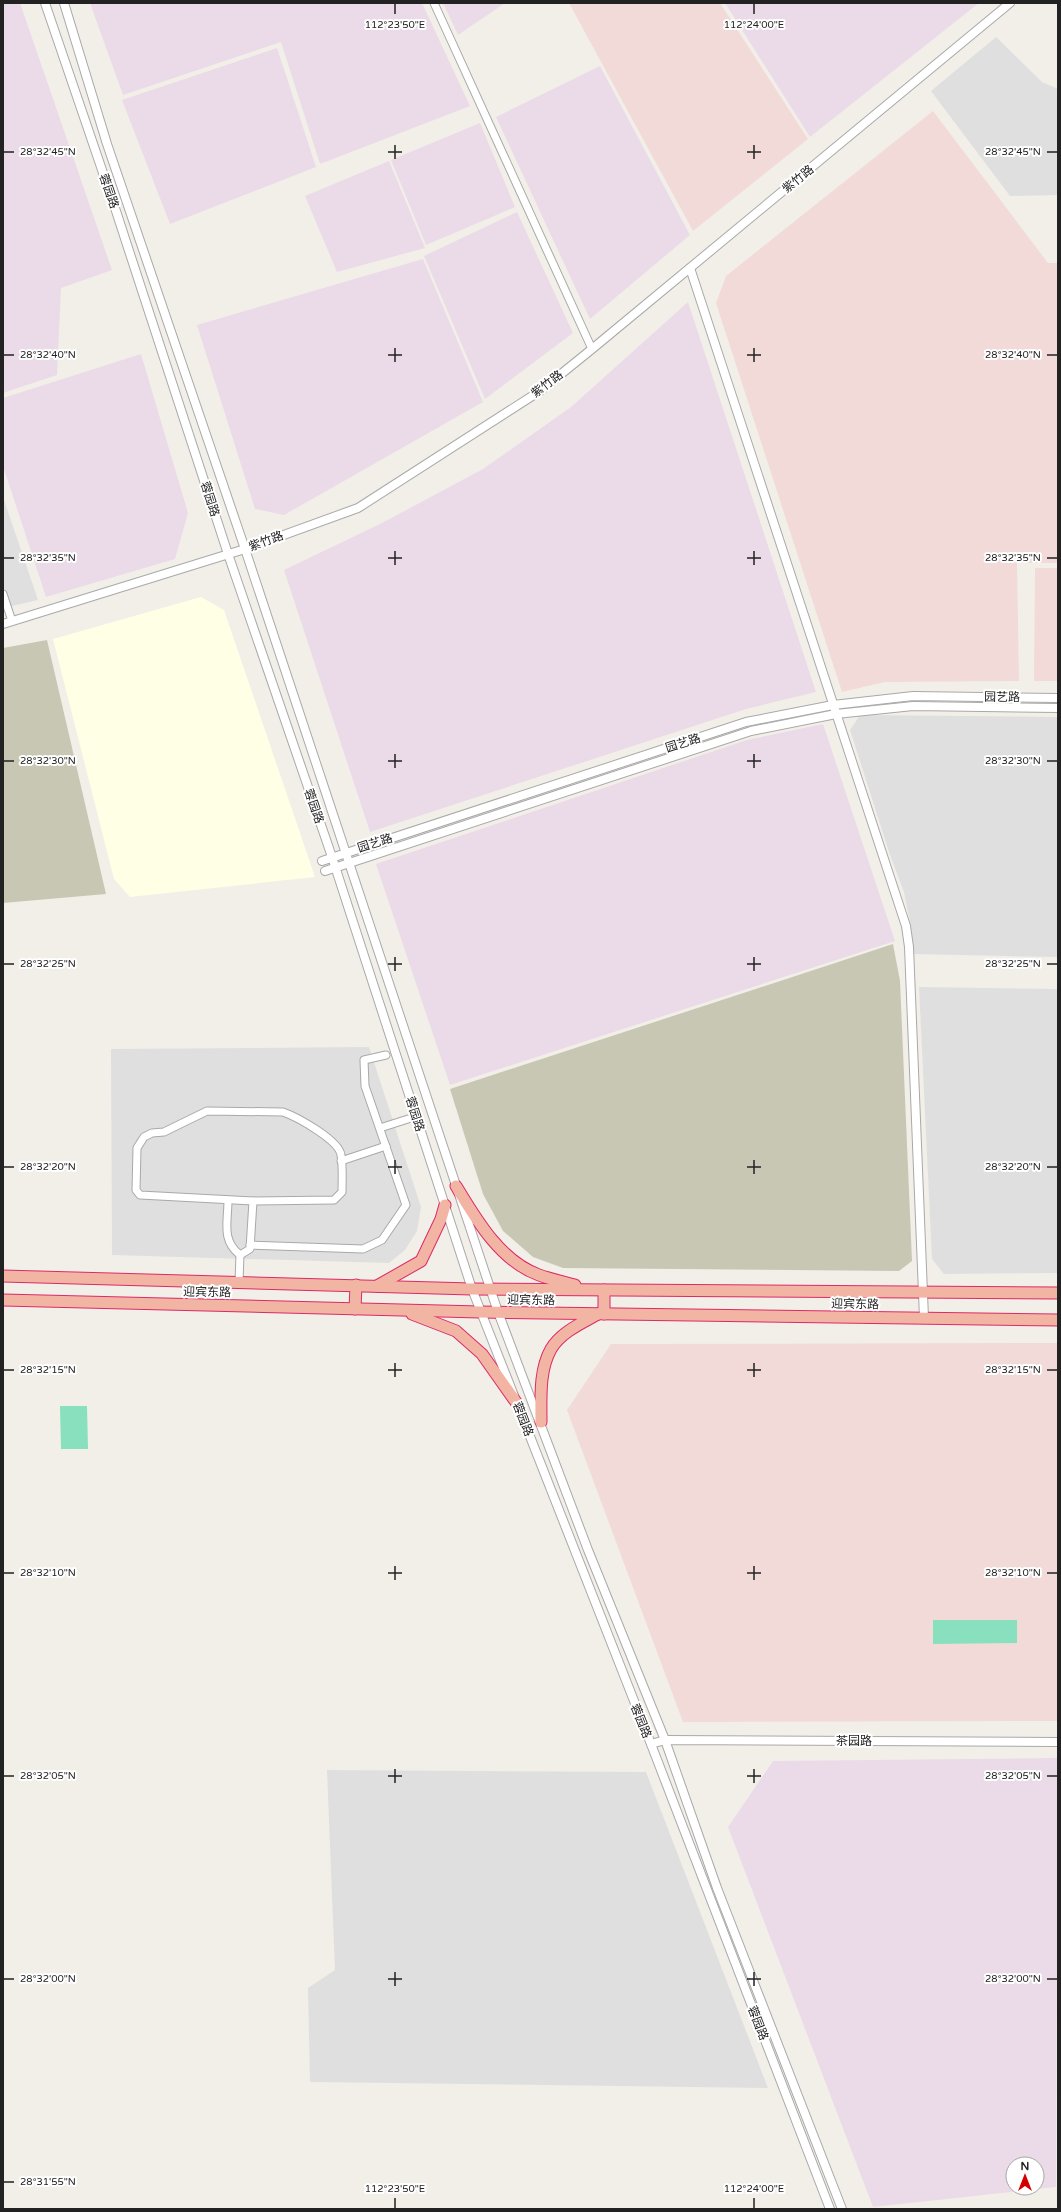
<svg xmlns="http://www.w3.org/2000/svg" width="1061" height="2212" viewBox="0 0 1061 2212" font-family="'Varela Round','Noto Sans SC',sans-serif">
<rect width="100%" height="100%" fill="#f2efe9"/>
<g fill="#e0dfdf">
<path d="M996,37L1042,82L1058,89V195L1010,196L931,91Z"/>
<path d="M3,497L38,600L3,608Z"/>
<path d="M860,715L1058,717V957L913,954L911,927L904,892L890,855L850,730Z"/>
<path d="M919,987L1058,989V1273L944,1274L932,1259Z"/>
<path d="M369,1047L421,1207L417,1231L405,1250L389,1263L112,1255L111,1049Z"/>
<path d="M327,1770L646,1772L768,2088L310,2082L308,1988L335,1970Z"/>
</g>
<g fill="#f2dad9">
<path d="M569,3H720L808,139L693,231Z"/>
<path d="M933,111L1048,263H1058V563H1017L1019,681L885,682L842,692L716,303L726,276Z"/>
<path d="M1035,568H1058V681H1034Z"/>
<path d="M1058,1343V1721L683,1722L567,1410L611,1344Z"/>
</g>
<g fill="#ebdbe8" fill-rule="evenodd">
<path d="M3,3H20L112,270L61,288L57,375L3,393Z"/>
<path d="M90,3H422L470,106L320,164L281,42L123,95Z"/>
<path d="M443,3H505L458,35Z"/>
<path d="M725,3H979L810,137Z"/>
<path d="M277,48L316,167L170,224L122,100Z"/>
<path d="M600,66L690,235L590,319L496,117Z"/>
<path d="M480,123L515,207L426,245L391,160Z"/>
<path d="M389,161L425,248L337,272L305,196Z"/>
<path d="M517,212L573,333L485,399L424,256Z"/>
<path d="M423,259L483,402L284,515L255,509L197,325Z"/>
<path d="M688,302L816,692L746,709L370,832L284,570L382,523L483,469L571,407Z"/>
<path d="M141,354L188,513L175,559L46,597L3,466V398Z"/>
<path d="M823,724L895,941L450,1085L376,864L747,740Z"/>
<path d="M1058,1758L1056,2187L873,2207L728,1827L773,1761ZM1013,2164H1037V2188H1013Z"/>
</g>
<path fill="#ffffe5" d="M201,597L224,610L315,877L130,897L114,879L53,639Z"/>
<g fill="#c7c7b4">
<path d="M47,640L106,894L3,903V648Z"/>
<path d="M893,944L900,981L912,1261L899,1271L563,1268L533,1257L503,1231L483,1194L450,1089Z"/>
</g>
<g fill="#88e0be">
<path d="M60,1406H87L88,1449H61Z"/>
<path d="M933,1620H1017V1643L933,1644Z"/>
</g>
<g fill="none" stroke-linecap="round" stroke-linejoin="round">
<defs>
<g id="minor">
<path d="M434,3L592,349"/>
<path d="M3,594L12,621"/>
<path d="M207,1111L283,1112C297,1117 339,1140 341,1155C343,1167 342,1180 342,1192L334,1200L253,1201L140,1195L136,1190L137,1148L144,1137L152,1133L164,1132Z"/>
<path d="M380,1128L408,1119"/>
<path d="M341,1161L386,1146"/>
<path d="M228,1200C228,1222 221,1240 240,1255L250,1249L253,1201"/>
<path d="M250,1245L363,1249L382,1240L406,1205L365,1086L364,1060L386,1055"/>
<path d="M239,1282L240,1255"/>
</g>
<g id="tertiary">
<path d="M45,3L116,211L228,554L332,857L472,1289L651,1744L830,2209"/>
<path d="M64,3L107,144L245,549L498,1312L588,1550L665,1740L717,1888L842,2209"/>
<path d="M690,268L906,926L909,947L924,1318"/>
<path d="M3,624L245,549L358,508L540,391L592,349L1010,3"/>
<path d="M322,861L746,722L833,705L913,696L1058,698"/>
<path d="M325,871L751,731L836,714L913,706L1058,708"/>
<path d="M651,1744L665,1740L1058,1742"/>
</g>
<g id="trunk">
<path d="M456,1186C476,1219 500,1261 539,1275C550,1279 563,1282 575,1285"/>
<path d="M3,1276L472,1289L1058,1293"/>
<path d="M377,1286L421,1261L441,1219L445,1205"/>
<path d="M604,1290V1314"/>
<path d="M3,1300L480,1312L1058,1320"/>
<path d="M355,1309L356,1285"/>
<path d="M412,1314L456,1331L482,1354L518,1405"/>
<path d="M541,1422C541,1398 539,1370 551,1349C561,1332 582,1323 598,1314"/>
</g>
</defs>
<use href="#minor" stroke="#a9a9a9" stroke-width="9"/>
<use href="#tertiary" stroke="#a9a9a9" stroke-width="10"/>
<use href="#trunk" stroke="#dc2a67" stroke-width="13"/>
<use href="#minor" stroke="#fff" stroke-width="7"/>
<use href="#tertiary" stroke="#fff" stroke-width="8"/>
<use href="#trunk" stroke="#f2b4a3" stroke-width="11"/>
</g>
<path fill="none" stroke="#222" stroke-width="1.5" d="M395,4V14M754,4V14M395,145V159M754,145V159M4,152H14M388,152H402M747,152H761M1047,152H1057M395,348V362M754,348V362M4,355H14M388,355H402M747,355H761M1047,355H1057M395,551V565M754,551V565M4,558H14M388,558H402M747,558H761M1047,558H1057M395,754V768M754,754V768M4,761H14M388,761H402M747,761H761M1047,761H1057M395,957V971M754,957V971M4,964H14M388,964H402M747,964H761M1047,964H1057M395,1160V1174M754,1160V1174M4,1167H14M388,1167H402M747,1167H761M1047,1167H1057M395,1363V1377M754,1363V1377M4,1370H14M388,1370H402M747,1370H761M1047,1370H1057M395,1566V1580M754,1566V1580M4,1573H14M388,1573H402M747,1573H761M1047,1573H1057M395,1769V1783M754,1769V1783M4,1776H14M388,1776H402M747,1776H761M1047,1776H1057M395,1972V1986M754,1972V1986M4,1979H14M388,1979H402M747,1979H761M1047,1979H1057M4,2182H14M395,2198V2208M754,2198V2208"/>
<g text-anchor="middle" stroke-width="4" stroke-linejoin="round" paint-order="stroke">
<g font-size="12" fill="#222" stroke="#fff">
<text transform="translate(798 179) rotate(-39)" y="4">紫竹路</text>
<text transform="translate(109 191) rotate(71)" y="4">蓉园路</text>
<text transform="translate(547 384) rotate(-37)" y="4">紫竹路</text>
<text transform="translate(210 499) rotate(72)" y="4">蓉园路</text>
<text transform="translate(266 541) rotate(-20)" y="4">紫竹路</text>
<text transform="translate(1002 697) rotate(1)" y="4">园艺路</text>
<text transform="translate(683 743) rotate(-18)" y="4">园艺路</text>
<text transform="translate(314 806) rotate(71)" y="4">蓉园路</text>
<text transform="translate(375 843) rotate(-18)" y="4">园艺路</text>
<text transform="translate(415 1114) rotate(72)" y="4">蓉园路</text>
<text transform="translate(207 1292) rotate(1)" y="4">迎宾东路</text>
<text transform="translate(531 1300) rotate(1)" y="4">迎宾东路</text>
<text transform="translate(855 1304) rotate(1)" y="4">迎宾东路</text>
<text transform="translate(523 1419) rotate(69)" y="4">蓉园路</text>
<text transform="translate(641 1721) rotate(68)" y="4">蓉园路</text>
<text x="854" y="1745">茶园路</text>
<text transform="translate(758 2023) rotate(69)" y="4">蓉园路</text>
</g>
</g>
<g font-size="10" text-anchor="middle" fill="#222" stroke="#fff" stroke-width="4" stroke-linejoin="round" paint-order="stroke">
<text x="395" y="28">112°23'50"E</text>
<text x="754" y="28">112°24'00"E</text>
<text x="48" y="155">28°32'45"N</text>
<text x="1013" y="155">28°32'45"N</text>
<text x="48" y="358">28°32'40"N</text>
<text x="1013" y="358">28°32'40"N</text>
<text x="48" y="561">28°32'35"N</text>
<text x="1013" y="561">28°32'35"N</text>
<text x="48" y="764">28°32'30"N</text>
<text x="1013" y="764">28°32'30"N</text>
<text x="48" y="967">28°32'25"N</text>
<text x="1013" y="967">28°32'25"N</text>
<text x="48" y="1170">28°32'20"N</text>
<text x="1013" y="1170">28°32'20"N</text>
<text x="48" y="1373">28°32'15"N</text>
<text x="1013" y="1373">28°32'15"N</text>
<text x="48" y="1576">28°32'10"N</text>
<text x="1013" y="1576">28°32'10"N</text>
<text x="48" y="1779">28°32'05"N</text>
<text x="1013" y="1779">28°32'05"N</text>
<text x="48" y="1982">28°32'00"N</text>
<text x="1013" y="1982">28°32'00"N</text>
<text x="48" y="2185">28°31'55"N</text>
<text x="395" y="2192">112°23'50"E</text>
<text x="754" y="2192">112°24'00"E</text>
</g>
<rect width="1061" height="2212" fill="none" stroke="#222222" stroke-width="8"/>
<g transform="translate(1025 2176)"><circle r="19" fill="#ffffff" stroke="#a7a7a7"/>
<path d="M0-3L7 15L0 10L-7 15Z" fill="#d40000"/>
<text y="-6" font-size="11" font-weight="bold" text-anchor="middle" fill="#222222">N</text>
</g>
</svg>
